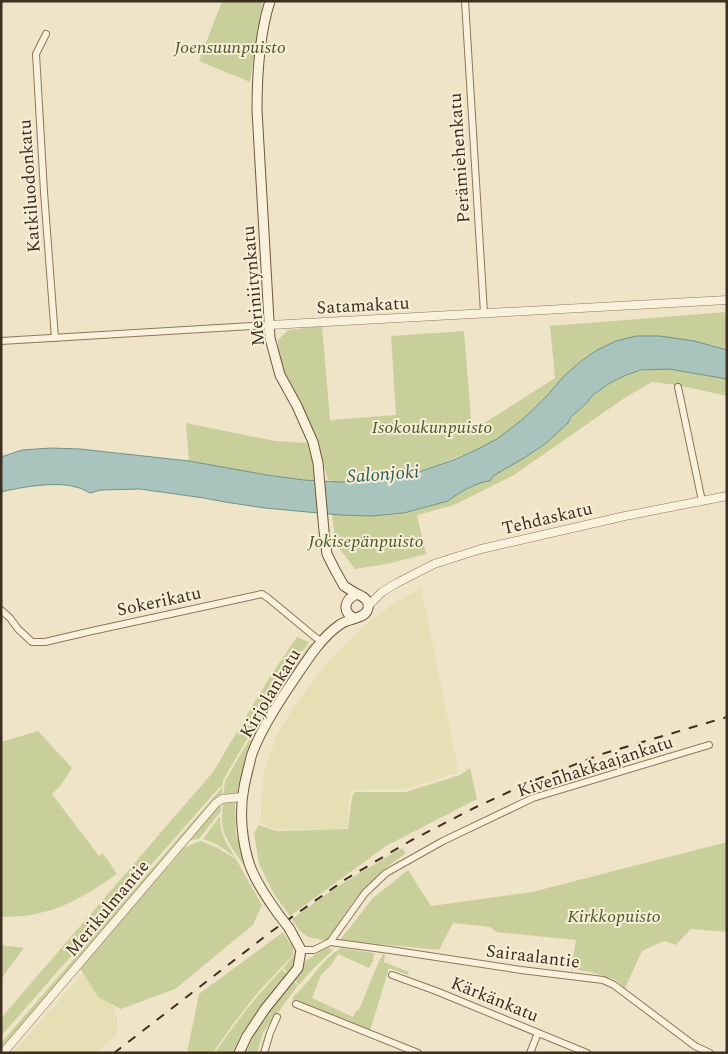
<svg xmlns="http://www.w3.org/2000/svg" width="728" height="1054" viewBox="0 0 728 1054" font-family="Spectral,serif">
<rect width="100%" height="100%" fill="#f0e4c8"/>
<g fill="#e6deb5">
<path d="M421,588L459,772L407,789L353,790L349,798L348,827L338,829H275L260,823L264,772L277,735L293,708L326,664L369,622L396,602Z"/>
<path d="M83,973L98,997L110,1003L114,1008L117,1018V1033L109,1042L95,1053H13Z"/>
</g>
<g fill="#c9cf9b">
<path d="M222,1H263L250,82L199,61Z"/>
<path d="M727,312V351L715,348L616,341L597,350L580,362L564,376L546,397L523,419L497,439L476,450L416,473L397,478L377,480L340,482L328,480L312,427L288,381L279,359L278,340L288,330L322,326L330,420L396,415L391,336L464,331L472,431L555,378L550,326Z"/>
<path d="M657,369H669L727,379V396L677,385L652,382L626,397L514,475L454,505L417,515L426,554L387,564L355,569L335,543L332,514L372,516L404,514L448,501L452,497L484,481H490L493,476L524,458L568,423C572,415 579,412 585,406C588,402 591,397 595,394C614,378 632,371 657,369Z"/>
<path d="M186,423L275,441L310,443L316,481L267,475L189,461Z"/>
<path d="M297,637L309,642L279,685L223,780V785L217,790L1,1036V1018L213,772L269,678Z"/>
<path d="M311,643L320,647L287,688L281,685Z"/>
<path d="M280,687L285,690L257,743L238,787L237,796L223,798L225,781Z"/>
<path d="M38,731L72,768L61,785L52,794L99,856L103,853L117,874C94,890 68,907 40,913C28,916 14,917 1,917V742Z"/>
<path d="M470,768L477,799L386,846L290,916L274,894L259,864L254,833L259,825L276,831L348,829L352,797L355,792H406L460,775Z"/>
<path d="M223,787L221,799L1,1051V1043L219,791Z"/>
<path d="M235,799L236,834L250,874C243,864 225,840 223,829C221,820 223,809 223,801Z"/>
<path d="M221,801V811L199,839L185,841Z"/>
<path d="M220,816C220,836 226,841 235,857L218,845L203,839Z"/>
<path d="M200,841L216,847L236,859L262,905L253,925L175,989L121,1009L98,997L80,968L151,882L170,865L183,848Z"/>
<path d="M727,842V932L691,929L676,945L664,941L642,951L625,988L616,980L591,972L571,969L576,940L496,932L490,927L453,923L439,950L340,940L373,898L408,870L431,906L532,892Z"/>
<path d="M402,848L406,853L383,870L353,902L327,941L308,937L299,930L292,919L338,886Z"/>
<path d="M283,932L293,948V955L260,990L233,1024L213,1053H187L199,994Z"/>
<path d="M1,945L24,948L1,979Z"/>
<path d="M328,947L333,950L309,973L299,985L292,977L308,959Z"/>
<path d="M341,948L374,953L373,961L369,968L338,954L332,964L321,975L312,998L353,1017L356,1011L359,1010L378,963L383,954L385,955L384,962L409,972L408,975L389,968L370,1031L297,1002L292,998C298,992 304,986 309,980C319,968 327,956 341,948Z"/>
<path d="M295,949L299,954L291,976L283,968L294,955Z"/>
<path d="M282,969L290,977L239,1053H215C235,1023 257,995 282,969Z"/>
<path d="M291,978L298,985L263,1033L257,1053H241L248,1036Z"/>
</g>
<path fill="#a9c4bc" stroke="#6f938a" d="M636,336H660L694,341L727,350V379L669,369L641,370L626,375L610,383L593,395L585,405L571,417L568,423L545,444L524,458L493,476L490,481C479,481 456,494 448,501L404,513L372,516L340,515L265,508L225,502L204,498L140,489L101,490L90,493C86,491 81,488 76,487C57,481 21,487 1,492V457L22,450L51,448L80,449L189,461L267,475L304,480L340,482L377,480L397,478L416,473L456,459L476,450L497,439L523,419L546,397L564,376L580,362L597,350L616,341Z"/>
<g fill="none" stroke-linecap="round" stroke-linejoin="round">
<defs>
<g id="minor">
<path d="M465,1L484,313"/>
<path d="M46,34L36,54L44,192L55,338"/>
<path d="M1,341L270,325"/>
<path d="M678,387L702,501"/>
<path d="M1,610L10,618L18,629L32,642H45L92,631L262,594L268,598L315,637L321,641"/>
<path d="M330,942L390,950L521,970L603,980L614,985L695,1046L710,1053"/>
<path d="M301,950H314L330,942L365,893L386,873L443,841L533,798L709,745"/>
<path d="M392,975L436,991L587,1053"/>
<path d="M296,1004L418,1053"/>
<path d="M264,1053L270,1033L277,1017"/>
<path d="M530,1053L538,1033"/>
</g>
<g id="tertiary">
<path d="M270,325L727,300"/>
<path d="M368,606L382,592L397,583L434,564L481,549L625,516L727,496"/>
<path d="M3,1053L216,803L222,799L242,797"/>
</g>
<g id="secondary">
<path d="M270,1C259,35 257,75 257,110L270,338L280,375L297,406L313,442L318,463L324,531L327,554L335,570L344,586L357,594"/>
<path d="M279,915C268,900 257,884 250,866C242,842 239,813 244,787C245,781 247,775 248,769C250,764 250,759 252,754C261,729 278,703 293,681C306,662 319,640 338,626C347,618 362,620 367,611C371,602 365,597 357,594C345,599 341,611 354,618"/>
<path d="M239,1053L247,1036L265,1009L298,968L301,950L289,928"/>
</g>
</defs>
<use href="#minor" stroke="#8d765c" stroke-width="8"/>
<use href="#tertiary" stroke="#8d765c" stroke-width="9"/>
<use href="#secondary" stroke="#6f573f" stroke-width="11"/>
<use href="#minor" stroke="#faf1dc" stroke-width="6"/>
<use href="#tertiary" stroke="#faf1dc" stroke-width="8"/>
<use href="#secondary" stroke="#faf1dc" stroke-width="9"/>
<path stroke="#3d2e20" stroke-width="2" stroke-dasharray="9 9" stroke-linecap="butt" d="M114,1053L272,931L346,879L410,841L476,807L535,780L602,754L727,717"/>
<defs>
<path id="secondary-bridge" d="M279,915L289,928"/>
</defs>
<use href="#secondary-bridge" stroke="#6f573f" stroke-width="11" stroke-linecap="butt"/>
<use href="#secondary-bridge" stroke="#faf1dc" stroke-width="9"/>
</g>
<g text-anchor="middle" stroke-width="4" stroke-linejoin="round" paint-order="stroke">
<g font-size="18" font-style="italic" fill="#4d5a26" stroke="#f7eed8">
<text x="230" y="53">Joensuunpuisto</text>
<text x="432" y="433">Isokoukunpuisto</text>
<text x="366" y="547">Jokisepänpuisto</text>
<text x="614" y="922">Kirkkopuisto</text>
</g>
<g font-size="18" fill="#3d2e20" stroke="#f7eed8">
<text transform="translate(459 158) rotate(-94)" y="6">Perämiehenkatu</text>
<text transform="translate(29 186) rotate(-94)" y="6">Katkiluodonkatu</text>
<text transform="translate(253 286) rotate(-95)" y="6">Meriniitynkatu</text>
<text transform="translate(363 305) rotate(-3)" y="6">Satamakatu</text>
<text transform="translate(547 518) rotate(-13)" y="6">Tehdaskatu</text>
<text transform="translate(159 601) rotate(-12)" y="6">Sokerikatu</text>
<text transform="translate(270 693) rotate(-59)" y="6">Kirjolankatu</text>
<text transform="translate(595 766) rotate(-18)" y="6">Kivenhakkaajankatu</text>
<text transform="translate(107 908) rotate(-50)" y="6">Merikulmantie</text>
<text transform="translate(533 956) rotate(7)" y="6">Sairaalantie</text>
<text transform="translate(495 999) rotate(22)" y="6">Kärkänkatu</text>
</g>
<g font-size="19" font-style="italic" fill="#2f5d5a" stroke="#f7eed8">
<text transform="translate(383 473) rotate(-4)" y="7">Salonjoki</text>
</g>
</g>
<rect width="728" height="1054" fill="none" stroke="#3d2e20" stroke-width="5"/>
</svg>
